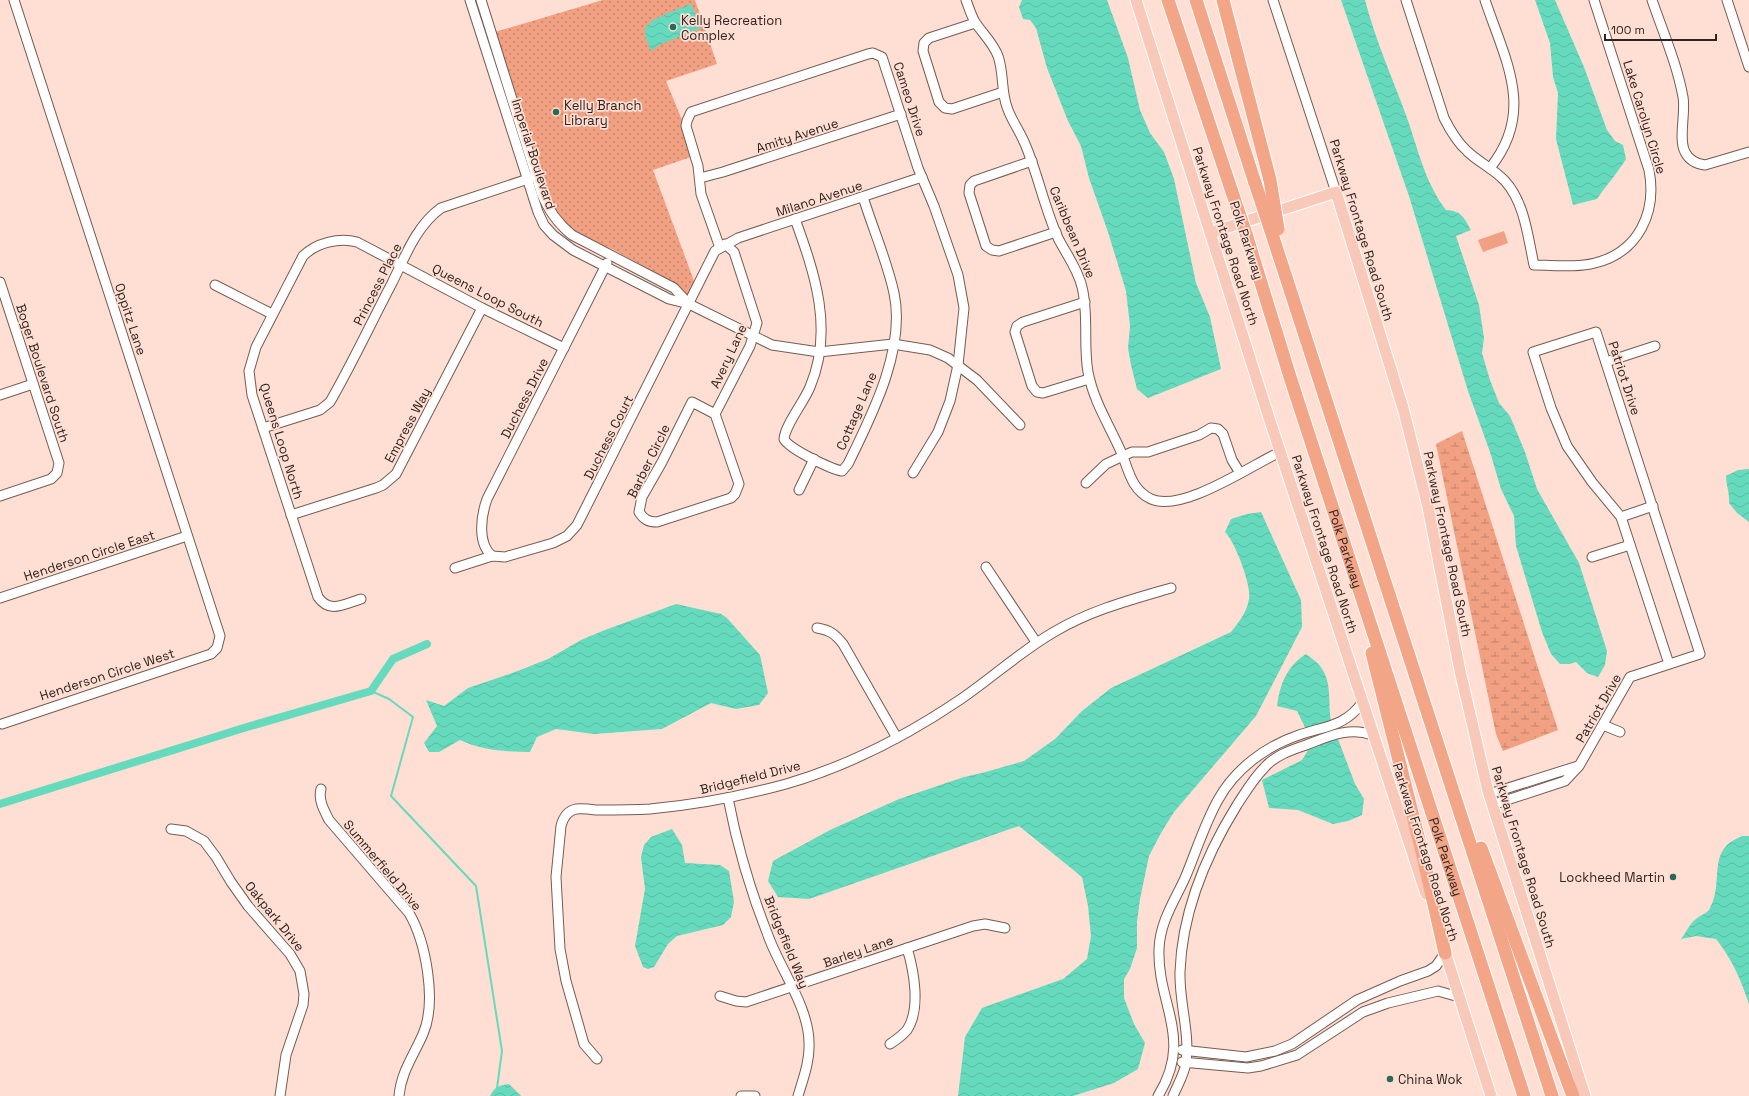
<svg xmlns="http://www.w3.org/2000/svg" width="1749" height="1096" viewBox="0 0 1749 1096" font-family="'Space Grotesk',sans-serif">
<defs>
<pattern id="wetland-marsh" width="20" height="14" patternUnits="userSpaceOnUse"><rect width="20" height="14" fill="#f1a081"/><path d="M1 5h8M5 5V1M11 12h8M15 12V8" fill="none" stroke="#c48269"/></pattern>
<pattern id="park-dots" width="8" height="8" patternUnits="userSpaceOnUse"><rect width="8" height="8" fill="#f1a081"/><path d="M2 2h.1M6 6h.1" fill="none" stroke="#c48269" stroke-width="1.8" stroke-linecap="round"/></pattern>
<pattern id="water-waves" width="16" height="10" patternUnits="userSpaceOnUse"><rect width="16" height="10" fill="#65dabd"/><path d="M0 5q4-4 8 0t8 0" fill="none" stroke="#58bba2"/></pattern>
</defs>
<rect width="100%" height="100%" fill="#ffdfd3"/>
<path fill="#f1a081" d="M1504,231L1508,243L1483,252L1478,240Z"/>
<path fill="url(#wetland-marsh)" d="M1462,431L1558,730L1503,751L1496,734L1436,444Z"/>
<path fill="url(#park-dots)" d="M603,0H695L717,64L666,81L682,120V127L691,157L653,170L694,281L695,285L688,297C669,277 640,265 616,251C600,243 580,238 567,225C557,215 551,204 546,191L495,32Z"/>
<g fill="url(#water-waves)">
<path d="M1022,0H1107L1128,58L1140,110L1150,133L1164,152L1174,179L1196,283L1210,317L1221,369L1148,398L1137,389L1131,365L1128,348L1130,326L1126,291L1108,232L1089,178L1081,146L1068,121L1047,68L1036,28L1030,20L1023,19L1019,7Z"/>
<path d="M1341,0H1365C1375,39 1392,77 1406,115C1418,148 1424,181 1446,210C1461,211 1464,217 1471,230L1456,236L1479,305L1484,338L1482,353L1490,380L1499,403L1510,416L1525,452L1537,489L1579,563L1607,651L1605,665L1598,677L1587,673L1576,662L1569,664H1560L1551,654L1542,632L1516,546L1514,516L1501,489L1490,452L1468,391L1409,196Z"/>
<path d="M1535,0H1555L1584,67L1607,130L1615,141L1623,145L1626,159C1617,174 1606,185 1597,199L1573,205L1556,139L1558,93L1553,77L1550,43Z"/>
<path d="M691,4L701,28L661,44L651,51C649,45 644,37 645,30C646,19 680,9 691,4Z"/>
<path d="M1749,469V522L1737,513L1729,503C1730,494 1726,485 1726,476L1738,470Z"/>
<path d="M1261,512L1301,600L1302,627L1256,716L1174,812L1161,833L1149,856L1140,899L1137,922V948L1130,969L1124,979V998L1134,1024L1145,1043L1138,1069L1114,1083L1073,1096H958L965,1037L982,1008L1063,979L1087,959L1091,936L1088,906L1082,877L1019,826L809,899L778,897L768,881L773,861L830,830L899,799L964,777L982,773L1024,761L1055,739L1082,711L1111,688L1231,632C1239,622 1247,612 1249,599C1252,587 1235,541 1225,532L1231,519L1247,514Z"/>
<path d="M676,604L721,614L727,618L760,655L768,693L759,705L736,709L711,703L662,729L594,734L556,729L537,737L530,752C507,752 481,750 460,740L439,752H429L424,743L437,726L426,700L444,706L468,688L515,672L548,659L581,640L605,630Z"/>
<path d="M1306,654C1311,658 1319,663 1322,669C1332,683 1328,705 1331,721L1306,729L1297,711L1277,706C1280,684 1287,666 1306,654Z"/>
<path d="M1338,739L1355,784L1364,799L1362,815L1348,821L1333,824L1298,810L1269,808L1262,780L1302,760L1310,747Z"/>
<path d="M672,829L682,845L685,863L720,865L729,871L734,902L731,917L723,925L677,936L668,944L654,967L648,969L643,967L635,946L645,889L641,857L644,845L651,837Z"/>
<path d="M1743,836H1749V1004C1741,980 1732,959 1716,939L1696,936L1681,939C1686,933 1690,923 1696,919C1700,915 1706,914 1709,910C1726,882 1704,849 1743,836Z"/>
<path d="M509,1084L521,1096H490C494,1087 500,1085 509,1084Z"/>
</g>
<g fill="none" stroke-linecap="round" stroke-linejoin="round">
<path stroke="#65dabd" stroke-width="2" d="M371,691L389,699L413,717L391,796L476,886L502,1051L497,1088"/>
<path stroke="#65dabd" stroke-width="8" d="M0,804L247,727L371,691L393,659L427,644"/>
<defs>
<g id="minor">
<path d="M470,0L538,212L544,225L553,235L573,250L669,299L689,304L772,345L819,352L893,344L930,350L948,358L977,380L1020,425"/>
<path d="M481,0L541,192C548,210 557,223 572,235L674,288L689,304"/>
<path d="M966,0C969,8 971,15 975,22C983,34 993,43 998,56C1004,73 1001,91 1007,107C1011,120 1020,131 1025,144C1038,174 1044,207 1058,238C1066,254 1078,269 1082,287C1089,315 1083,344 1088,372C1094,403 1110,426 1122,454C1129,472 1132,490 1151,499C1182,513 1250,466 1280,452"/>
<path d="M1273,0L1336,192"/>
<path d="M1406,0L1444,118C1450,130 1457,142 1467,151C1478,162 1494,169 1505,181C1525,203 1528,238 1534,265C1554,265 1576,268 1595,263C1639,252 1657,212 1649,170L1594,0"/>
<path d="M1485,0C1505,60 1536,111 1490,168"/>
<path d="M1652,0C1663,32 1677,64 1683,97C1686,113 1678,139 1685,152C1689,160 1697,164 1705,165L1749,152"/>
<path d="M1727,0L1749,67"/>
<path d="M975,23L929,38L924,43L923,51L939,102L945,108L952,109L1003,92"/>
<path d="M1032,161L974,181L970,185L969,193L986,246L992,250L999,251L1056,232"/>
<path d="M700,178L723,172L901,114"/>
<path d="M795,219C815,274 834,330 810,387C804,402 785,425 784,439C789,449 831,469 842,471L848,464C872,415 906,349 894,293C887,261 873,229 863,197"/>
<path d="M720,248L701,194L698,166L686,126L687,121L691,112L868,54L873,53L882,57L918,168L934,206L958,275L964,308L958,365L950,401L938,432L913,473"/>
<path d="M0,282L59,463L57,473L51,479L0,496"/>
<path d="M215,285L272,314"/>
<path d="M1085,302L1023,322L1017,326L1015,332L1032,386L1037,392L1043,393L1089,379"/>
<path d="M1606,362L1655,346"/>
<path d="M0,395L33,384"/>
<path d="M692,402L715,414L739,484L735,494L731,498L657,522C649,522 644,520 639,512L642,497L662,462Z"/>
<path d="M715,414L750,346L757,323L734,252L725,244"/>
<path d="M263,428L320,410L330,402C352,364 371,323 392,283C405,257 416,226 441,208L537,176"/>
<path d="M1086,483L1106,464L1123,456L1132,452H1148L1199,435L1211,428L1218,429L1223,434L1232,460L1240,473"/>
<path d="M799,490L814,459"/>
<path d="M291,515L376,488L383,485L396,474L482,308"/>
<path d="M1621,517L1653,506"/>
<path d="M492,556C477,543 481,516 487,499L607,263"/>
<path d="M1592,557L1630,545"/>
<path d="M986,567L1036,642"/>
<path d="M455,568L492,556L505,557L553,543L567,536L577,525L715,251L738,238L922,177"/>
<path d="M0,598L187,536"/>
<path d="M361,599C344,604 330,614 318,597L252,395L249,371L256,347L303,256C316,243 339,237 357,242L482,308L564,348"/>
<path d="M817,628C830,630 835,634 843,644L897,738"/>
<path d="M2,724L211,654L217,648L220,636L14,0"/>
<path d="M1603,725L1620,732"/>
<path d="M321,789C318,800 324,810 329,820L409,913C426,942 437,1002 423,1034C414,1055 401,1072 399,1096"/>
<path d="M1489,794L1578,766"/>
<path d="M728,798C737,845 751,893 769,938C781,970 809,1008 809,1043C810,1061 803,1079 798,1096"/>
<path d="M1492,805L1565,781L1579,766L1630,677L1700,654L1596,332L1533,352L1551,408L1567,446L1592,482L1621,517L1669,664"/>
<path d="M171,829L186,831L204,841L216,857L231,882L248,906L290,954L300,971L304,994L303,1005L286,1055L280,1096"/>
<path d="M720,996L736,1001L746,1002L973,926L985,924L1005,928"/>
<path d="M890,1044C896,1040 902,1036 907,1030C921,1009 914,971 907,948"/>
<path d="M1182,1050L1246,1057L1275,1051L1292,1044L1357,1000L1400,981L1428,971L1436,966L1445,953"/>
<path d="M597,1059L584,1044L566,981L560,949L556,877L561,826C563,818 567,811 576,809C582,808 589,809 596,810C614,810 632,810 650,809C696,805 742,796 786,784C848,766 908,735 961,699C993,677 1021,651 1054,632C1091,610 1130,600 1171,588"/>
<path d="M1182,1062L1248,1068L1261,1066L1297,1055L1363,1012L1388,1003L1438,991L1459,997"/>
<path d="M741,1096H755"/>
<path d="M1158,1096C1194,1038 1157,1005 1159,949C1160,922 1174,902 1185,878C1196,852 1204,825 1218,800C1235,769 1266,746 1299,735C1325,726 1344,727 1362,703"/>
<path d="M1173,1096C1177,1086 1185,1073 1186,1062C1190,1032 1179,1002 1180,972C1182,912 1206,855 1237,805C1245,793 1253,779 1264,768C1274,756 1291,750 1306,745C1327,737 1350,726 1372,735"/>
</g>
<g id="major">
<path d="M1136,0L1270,421L1426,894"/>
<path d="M1210,233L1336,192L1403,408L1428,507L1460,671L1488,791L1585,1096"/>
<path d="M1443,946L1491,1096"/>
</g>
<g id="highway">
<path d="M1168,0L1232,192"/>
<path d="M1196,0L1255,183"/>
<path d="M1223,0L1270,180"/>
<path d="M1270,228L1552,1096"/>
<path id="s1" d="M1246,234L1290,377L1524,1096"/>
<path d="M1372,653L1423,856L1445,953"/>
<path d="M1481,848L1573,1096"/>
</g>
</defs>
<use href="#minor" stroke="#765b51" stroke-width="11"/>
<use href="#major" stroke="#fff" stroke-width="13"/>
<use href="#highway" stroke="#fff" stroke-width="15"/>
<use href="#minor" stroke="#fff" stroke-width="9"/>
<use href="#major" stroke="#f8c9b8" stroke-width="11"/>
<use href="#highway" stroke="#f3a588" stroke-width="13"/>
<defs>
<g id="highway-bridge">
<path d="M1270,180L1278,229"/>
<path d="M1255,183L1270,228"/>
<path d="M1232,192L1246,234"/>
</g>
</defs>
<use href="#highway-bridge" stroke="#fff" stroke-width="15" stroke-linecap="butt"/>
<use href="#highway-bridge" stroke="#f3a588" stroke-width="13"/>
</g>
<g fill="#276a5a" stroke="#ffdfd3" stroke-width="1.5">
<circle cx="673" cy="27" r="4"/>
<circle cx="556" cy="112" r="4"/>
<circle cx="1673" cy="877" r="4"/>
<circle cx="1390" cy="1079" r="4"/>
</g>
<g text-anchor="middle" stroke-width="3.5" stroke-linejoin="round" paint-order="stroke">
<g font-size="13" fill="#2e231f" stroke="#ffdfd3" text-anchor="start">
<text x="681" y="25">Kelly Recreation<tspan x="681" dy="15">Complex</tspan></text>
<text x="564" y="110">Kelly Branch<tspan x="564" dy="15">Library</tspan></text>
<text x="1665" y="882" text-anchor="end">Lockheed Martin</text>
<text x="1398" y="1084">China Wok</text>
</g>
<g font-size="13" fill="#2e231f" stroke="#ffdfd3">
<text transform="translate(910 99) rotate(72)" y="5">Cameo Drive</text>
<text transform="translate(1645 117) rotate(73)" y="5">Lake Carolyn Circle</text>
<text transform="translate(797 135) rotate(-18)" y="5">Amity Avenue</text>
<text transform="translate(534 154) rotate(72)" y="5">Imperial Boulevard</text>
<text transform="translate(819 198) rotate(-18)" y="5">Milano Avenue</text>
<text transform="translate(1362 230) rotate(73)" y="5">Parkway Frontage Road South</text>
<text transform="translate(1073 232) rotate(67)" y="5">Caribbean Drive</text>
<text transform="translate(1226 236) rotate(72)" y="5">Parkway Frontage Road North</text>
<text transform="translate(1247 240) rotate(72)" y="5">Polk Parkway</text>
<text transform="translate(377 284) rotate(-63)" y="5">Princess Place</text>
<text transform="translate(488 295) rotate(27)" y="5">Queens Loop South</text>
<text transform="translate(131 319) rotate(72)" y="5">Oppitz Lane</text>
<text transform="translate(728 356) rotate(-65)" y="5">Avery Lane</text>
<text transform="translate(43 373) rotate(72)" y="5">Boger Boulevard South</text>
<text transform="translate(1625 378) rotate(72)" y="5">Patriot Drive</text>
<text transform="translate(524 398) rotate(-63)" y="5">Duchess Drive</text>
<text transform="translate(856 411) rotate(-67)" y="5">Cottage Lane</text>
<text transform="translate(407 425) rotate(-62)" y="5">Empress Way</text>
<text transform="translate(608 437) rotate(-63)" y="5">Duchess Court</text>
<text transform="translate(282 441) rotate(73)" y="5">Queens Loop North</text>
<text transform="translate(648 461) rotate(-64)" y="5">Barber Circle</text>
<text transform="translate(1325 544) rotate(72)" y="5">Parkway Frontage Road North</text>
<text transform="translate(1448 544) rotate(78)" y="5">Parkway Frontage Road South</text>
<text dy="5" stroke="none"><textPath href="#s1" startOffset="330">Polk Parkway</textPath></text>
<text transform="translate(89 555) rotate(-18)" y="5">Henderson Circle East</text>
<text transform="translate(107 674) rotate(-18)" y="5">Henderson Circle West</text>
<text transform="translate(1598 708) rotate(-60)" y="5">Patriot Drive</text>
<text transform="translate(750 777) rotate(-14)" y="5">Bridgefield Drive</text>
<text transform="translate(1426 852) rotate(72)" y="5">Parkway Frontage Road North</text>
<text dy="5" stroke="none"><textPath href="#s1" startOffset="654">Polk Parkway</textPath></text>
<text transform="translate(1524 857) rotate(73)" y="5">Parkway Frontage Road South</text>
<text transform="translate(383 865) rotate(50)" y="5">Summerfield Drive</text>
<text transform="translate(275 916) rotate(51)" y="5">Oakpark Drive</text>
<text transform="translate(787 942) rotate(68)" y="5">Bridgefield Way</text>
<text transform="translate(858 951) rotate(-19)" y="5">Barley Lane</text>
</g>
</g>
<path d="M1605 34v6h111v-6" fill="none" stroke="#2e231f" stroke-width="2"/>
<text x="1611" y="34" font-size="12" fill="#2e231f" stroke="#ffdfd3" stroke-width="3" paint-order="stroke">100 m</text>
</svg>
